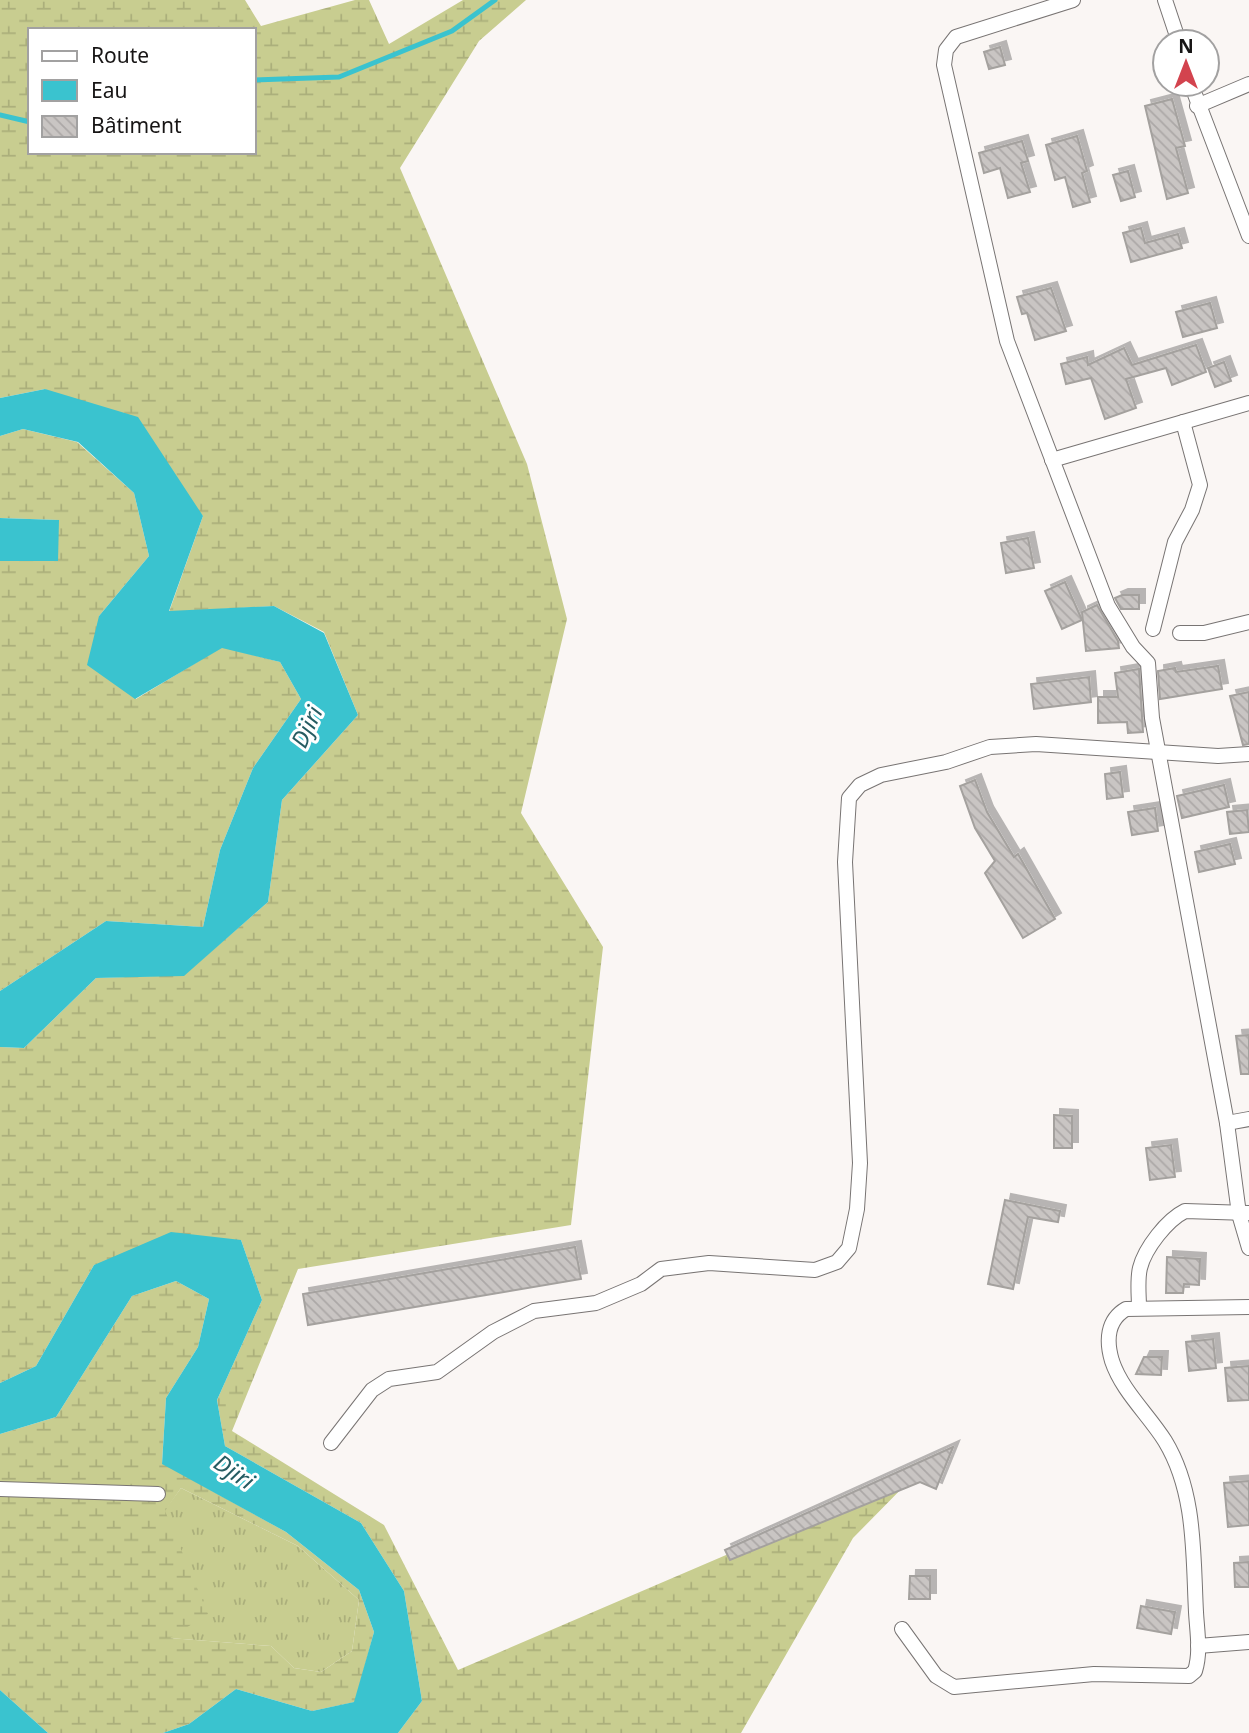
<svg xmlns="http://www.w3.org/2000/svg" width="1249" height="1733" viewBox="0 0 1249 1733" font-family="'Noto Sans',sans-serif">
<defs>
<pattern id="grass-tufts" width="24" height="20" patternUnits="userSpaceOnUse" patternTransform="scale(1.75)"><rect width="24" height="20" fill="#c8cd90"/><path d="M3 7l-1-3M5 7V3M7 7l1-3M15 17l-1-3M17 17v-4M19 17l1-3" fill="none" stroke="#abaf7b"/></pattern>
<pattern id="wetland-marsh" width="20" height="14" patternUnits="userSpaceOnUse" patternTransform="scale(1.75)"><rect width="20" height="14" fill="#c8cd90"/><path d="M1 5h8M5 5V1M11 12h8M15 12V8" fill="none" stroke="#abaf7b"/></pattern>
<pattern id="building-back-hatch" width="6" height="6" patternUnits="userSpaceOnUse" patternTransform="scale(1.75)"><rect width="6" height="6" fill="#c9c5c3"/><path d="M-1 5l2 2M0 0l6 6M5-1l2 2" fill="none" stroke="#aca8a7"/></pattern>
<filter id="shadow"><feDropShadow dx="6" dy="-6" stdDeviation="0" flood-color="#0004"/></filter>
</defs>
<rect width="100%" height="100%" fill="#faf6f4"/>
<path fill="url(#grass-tufts)" d="M181,1488L298,1546L359,1600L352,1651L321,1672L294,1668L271,1646L169,1638L164,1511Z"/>
<g fill="url(#wetland-marsh)" fill-rule="evenodd">
<path d="M0,0H245L261,26L355,0H369L389,44L463,0H526L479,41L400,168L527,464L567,619L521,813L603,947L571,1225L298,1269L232,1431L384,1525L458,1670L917,1473L853,1538L741,1733H398L422,1701L404,1591L361,1523L225,1446L217,1400L262,1300L241,1240L94,1265L36,1366L0,1383V1047L24,1048L96,978L184,975L268,902L282,800L358,715L324,632L274,606L169,612L203,516L45,389L0,398ZM30,30H254V152H30Z"/>
<path d="M23,429L77,442L134,493L149,556L99,616L136,699L222,647L280,662L301,699L253,768L220,850L203,927L106,921L0,991V561H58V520L0,518V436Z"/>
<path d="M176,1281L209,1299L198,1347L166,1398L162,1463L286,1532L359,1590L374,1632L355,1702L312,1711L236,1689L189,1724L163,1733H48L0,1690V1434L56,1417L132,1296ZM181,1488L298,1546L359,1600L352,1651L321,1672L294,1668L271,1646L170,1638L208,1614L165,1511Z"/>
</g>
<g fill="#3ac3cf">
<path d="M45,389L138,417L203,516L169,611L274,606L324,633L358,715L282,800L268,902L184,976L96,978L24,1048L0,1047V991L106,921L203,927L220,850L253,768L301,699L280,662L222,648L135,699L87,665L99,616L149,556L134,493L78,442L23,429L0,436V398Z"/>
<path d="M0,518L59,520L58,561H0Z"/>
<path d="M171,1232L241,1240L262,1300L217,1400L225,1446L361,1523L404,1591L422,1701L398,1733H163L189,1724L236,1689L312,1711L354,1702L374,1632L359,1590L286,1532L162,1464L166,1398L198,1347L209,1299L176,1281L132,1296L56,1417L0,1434V1383L36,1366L94,1265Z"/>
<path d="M0,1690L48,1733H0Z"/>
</g>
<g fill="none" stroke-linecap="round" stroke-linejoin="round">
<g stroke="#3ac3cf" stroke-width="5">
<path d="M254,80L339,77L452,31L495,0"/>
<path d="M0,115L30,122"/>
</g>
</g>
<g fill="url(#building-back-hatch)" stroke="#a4a19e" stroke-width="2" filter="url(#shadow)">
<path d="M1000,47L1005,65L989,69L984,52Z"/>
<path d="M1172,99L1185,146L1176,148L1188,193L1167,199L1145,106Z"/>
<path d="M1077,136L1087,171L1082,173L1090,202L1073,207L1065,177L1055,180L1046,145Z"/>
<path d="M1022,141L1028,161L1021,163L1030,192L1008,198L1000,168L984,173L979,153Z"/>
<path d="M1128,171L1135,197L1121,201L1113,175Z"/>
<path d="M1141,228L1145,243L1178,234L1182,248L1131,262L1123,233Z"/>
<path d="M1051,288L1066,331L1035,340L1027,313L1022,314L1017,297Z"/>
<path d="M1210,303L1217,328L1183,337L1176,312Z"/>
<path d="M1196,345L1206,372L1172,385L1166,368L1126,379L1136,408L1105,419L1091,378L1066,384L1061,364L1087,357L1088,365L1124,348L1132,365Z"/>
<path d="M1224,362L1231,381L1215,387L1208,368Z"/>
<path d="M1028,538L1034,568L1006,573L1001,543Z"/>
<path d="M1065,582L1082,620L1062,629L1045,591Z"/>
<path d="M1122,595H1139V609H1121L1115,598Z"/>
<path d="M1097,605L1118,641L1119,648L1086,651L1082,612Z"/>
<path d="M1218,666L1222,689L1160,699L1158,671L1175,668L1176,672Z"/>
<path d="M1139,669L1143,732L1128,733L1127,722L1098,723V697H1118L1115,673Z"/>
<path d="M1089,677L1091,702L1034,709L1031,684Z"/>
<path d="M1249,692V744L1243,745L1230,696Z"/>
<path d="M1120,772L1123,797L1107,799L1105,774Z"/>
<path d="M975,780L987,812L1014,857L1018,854L1055,919L1023,938L985,873L995,861L975,828L960,786Z"/>
<path d="M1224,785L1229,807L1182,818L1177,796Z"/>
<path d="M1155,808L1158,831L1132,835L1128,812Z"/>
<path d="M1247,810L1249,832L1230,834L1227,812Z"/>
<path d="M1230,844L1235,864L1199,872L1195,852Z"/>
<path d="M1249,1035V1074H1241L1236,1036Z"/>
<path d="M1054,1115L1072,1116V1148H1054Z"/>
<path d="M1171,1145L1175,1177L1150,1180L1146,1148Z"/>
<path d="M1005,1200L1060,1211L1058,1222L1028,1217L1013,1289L988,1284Z"/>
<path d="M575,1247L581,1279L308,1325L303,1294Z"/>
<path d="M1167,1257L1200,1259L1199,1285L1184,1284L1183,1293H1166Z"/>
<path d="M1213,1339L1216,1368L1189,1371L1186,1342Z"/>
<path d="M1144,1357H1162L1161,1375L1136,1374Z"/>
<path d="M1249,1366V1400L1228,1401L1225,1368Z"/>
<path d="M953,1447L936,1489L920,1482L730,1560L725,1550Z"/>
<path d="M1249,1481V1525L1228,1527L1224,1483Z"/>
<path d="M1249,1562V1587H1235L1234,1563Z"/>
<path d="M910,1576H930V1599H909Z"/>
<path d="M1141,1606L1175,1612L1171,1634L1137,1628Z"/>
</g>
<g fill="none" stroke-linecap="round" stroke-linejoin="round">
<defs>
<g id="street">
<path d="M1073,0L956,37L946,50L944,65L1007,341L1108,606L1133,647L1148,663L1152,718L1227,1123L1239,1214L1249,1248"/>
<path d="M1165,0L1179,42"/>
<path d="M1191,84L1249,236"/>
<path d="M1197,106L1249,84"/>
<path d="M1052,460L1249,403"/>
<path d="M1153,629L1175,542L1192,510L1200,485L1183,422"/>
<path d="M1180,633H1204L1249,622"/>
<path d="M1227,1123L1249,1119"/>
<path d="M1139,1308C1139,1295 1137,1280 1140,1268C1145,1248 1167,1220 1185,1211L1248,1213"/>
<path d="M331,1443L372,1390L389,1379L437,1372L493,1332L534,1311L596,1303L641,1284L661,1269L709,1263L815,1270L837,1262L849,1248L857,1209L860,1163L845,862L849,798L860,785L881,775L946,762L990,747L1036,744L1218,756L1249,754"/>
<path d="M0,1489L158,1494"/>
<path d="M902,1629L936,1676L954,1687L1094,1674L1189,1676L1195,1671C1201,1652 1197,1631 1196,1612C1193,1555 1196,1492 1165,1441C1148,1414 1122,1391 1112,1361C1106,1341 1107,1320 1126,1309L1249,1307"/>
<path d="M1198,1646L1249,1642"/>
</g>
</defs>
<use href="#street" stroke="#787473" stroke-width="16"/>
<use href="#street" stroke="#fff" stroke-width="14"/>
</g>
<g text-anchor="middle" stroke-width="6" stroke-linejoin="round" paint-order="stroke">
<g font-size="23" font-style="italic" fill="#265c62" stroke="#fff">
<text transform="translate(307 727) rotate(-65)" y="8">Djiri</text>
<text transform="translate(234 1472) rotate(34)" y="8">Djiri</text>
</g>
</g>
<rect x="28" y="28" width="228" height="126" fill="#ffffff" stroke="#a2a1a1" stroke-width="2"/>
<rect x="42" y="51" width="35" height="10" fill="#ffffff" stroke="#a2a1a1" stroke-width="2"/>
<text x="91" y="63" font-size="21" fill="#171515">Route</text>
<rect x="42" y="80" width="35" height="21" fill="#3ac3cf" stroke="#a2a1a1" stroke-width="2"/>
<text x="91" y="98" font-size="21" fill="#171515">Eau</text>
<rect x="42" y="116" width="35" height="21" fill="url(#building-back-hatch)" stroke="#a2a1a1" stroke-width="2"/>
<text x="91" y="133" font-size="21" fill="#171515">Bâtiment</text>
<g transform="translate(1186 63)"><circle r="33" fill="#ffffff" stroke="#a2a1a1" stroke-width="2"/>
<path d="M0-5L12 26L0 18L-12 26Z" fill="#d3434e"/>
<text y="-10" font-size="19" font-weight="bold" text-anchor="middle" fill="#171515">N</text>
</g>
</svg>
